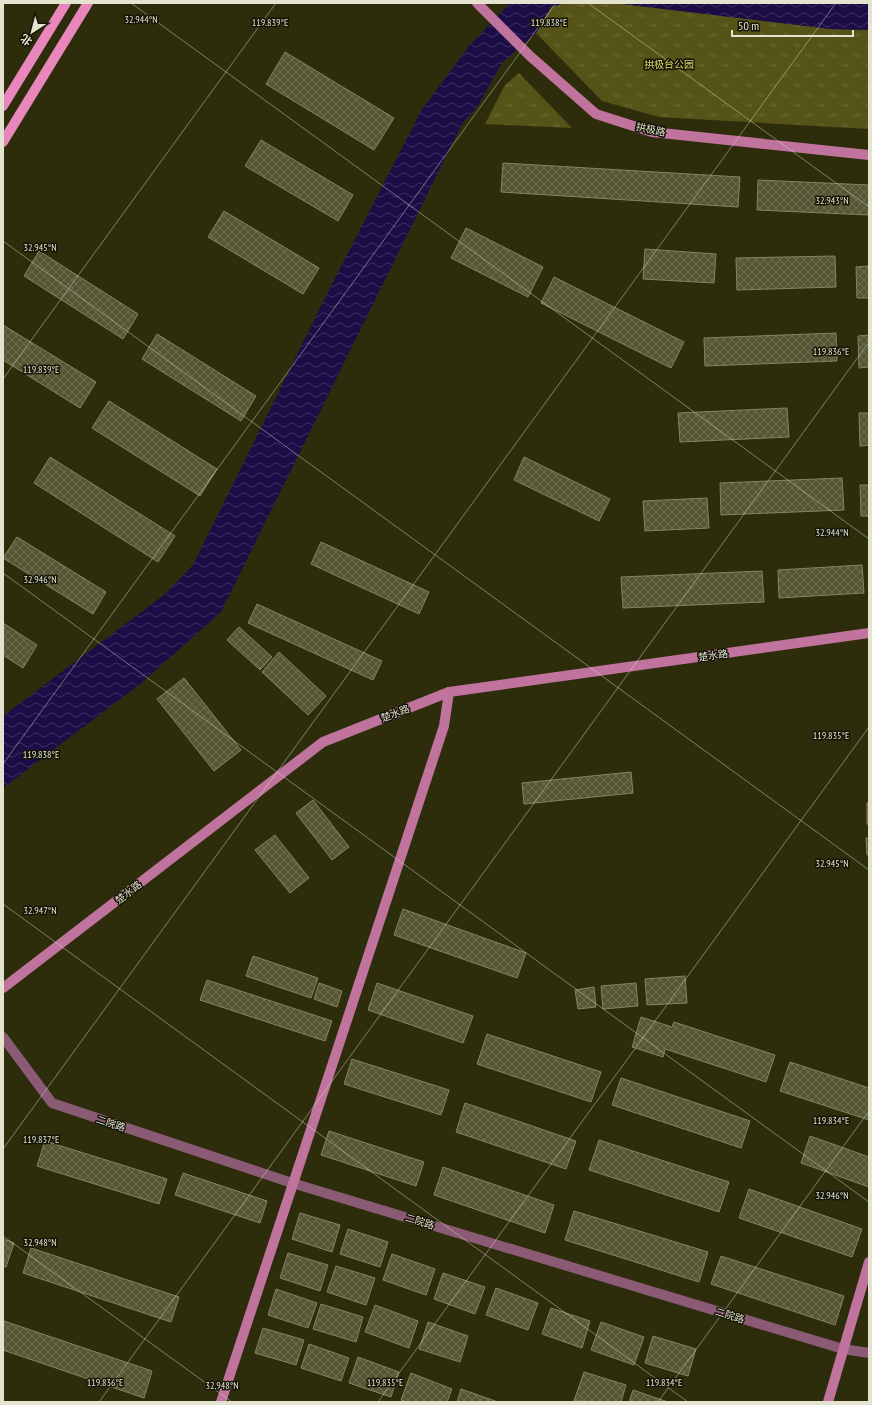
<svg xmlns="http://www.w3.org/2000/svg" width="872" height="1405" viewBox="0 0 872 1405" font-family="'PT Sans Narrow','Noto Sans SC',sans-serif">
<defs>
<pattern id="park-tufts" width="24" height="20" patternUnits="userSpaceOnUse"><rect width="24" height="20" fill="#555317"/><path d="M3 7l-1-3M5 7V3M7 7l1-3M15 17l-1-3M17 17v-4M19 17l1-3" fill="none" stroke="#6d6c38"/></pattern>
<pattern id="water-waves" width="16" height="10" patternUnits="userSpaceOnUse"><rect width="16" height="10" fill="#1c0d47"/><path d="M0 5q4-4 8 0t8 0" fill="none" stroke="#3d3060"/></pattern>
<pattern id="building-cross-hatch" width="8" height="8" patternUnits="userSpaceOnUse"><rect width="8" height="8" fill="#575634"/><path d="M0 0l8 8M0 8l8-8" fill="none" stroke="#6f6e50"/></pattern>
</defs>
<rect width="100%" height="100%" fill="#2e2d0b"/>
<g fill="url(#park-tufts)">
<path d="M566,3H614L831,29L869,30V129L659,117L602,101L536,33L551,7Z"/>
<path d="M519,73L572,128L485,124L505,85Z"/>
</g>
<g fill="url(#water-waves)">
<path d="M510,3H566L551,7L536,33L502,63L477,107L462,124L221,612L139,685L3,788V716L164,595L193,565L331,286L421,111L469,46Z"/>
<path d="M614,3H869V30L831,29Z"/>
</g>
<g fill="url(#building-cross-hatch)" stroke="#858460">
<path d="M285,52L394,118L374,150L266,84Z"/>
<path d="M261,140L353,195L338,221L245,166Z"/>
<path d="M503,163L740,177L738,207L501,192Z"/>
<path d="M758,180L869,185V215L757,210Z"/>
<path d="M224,211L319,268L303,294L208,237Z"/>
<path d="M466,228L543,267L528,297L451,258Z"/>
<path d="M645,249L716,254L714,283L643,279Z"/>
<path d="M39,251L138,314L123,339L24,276Z"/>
<path d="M835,256L836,287L737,290L736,258Z"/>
<path d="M869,266V298H857L856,267Z"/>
<path d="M554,277L684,342L671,368L541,303Z"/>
<path d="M3,325L96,382L80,408L3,360Z"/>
<path d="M836,333L837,361L705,366L704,338Z"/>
<path d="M157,334L256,396L241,421L142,359Z"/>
<path d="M869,335V367L859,368L858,336Z"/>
<path d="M109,401L217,469L200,496L92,428Z"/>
<path d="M787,408L789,437L680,442L678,413Z"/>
<path d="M859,413H869V445L860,446Z"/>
<path d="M50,457L175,536L158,562L34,483Z"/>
<path d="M524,457L610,499L599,521L514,480Z"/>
<path d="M842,478L844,510L721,515L720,483Z"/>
<path d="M860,485H869V516H861Z"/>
<path d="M707,498L709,528L645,531L643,501Z"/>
<path d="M17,537L106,592L93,614L3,558Z"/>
<path d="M321,542L429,592L419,614L311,564Z"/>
<path d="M862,565L864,593L779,598L778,570Z"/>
<path d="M762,571L764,602L623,608L621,577Z"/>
<path d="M257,604L382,661L373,680L248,623Z"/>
<path d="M3,623L37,645L23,668L3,655Z"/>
<path d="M239,627L272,657L260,670L227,640Z"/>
<path d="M279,652L326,696L308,715L262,672Z"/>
<path d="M184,678L241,750L214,771L157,699Z"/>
<path d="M631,772L633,793L524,804L522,783Z"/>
<path d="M313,800L349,847L332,860L296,813Z"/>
<rect x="867" y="803" width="2" height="21"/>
<path d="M275,835L309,878L290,893L255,850Z"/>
<path d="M866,838H869V855H867Z"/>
<path d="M403,909L526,953L517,978L394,935Z"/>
<path d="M253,956L318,978L311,998L246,976Z"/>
<path d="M685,976L687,1003L647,1005L645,979Z"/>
<path d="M207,980L332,1021L325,1041L200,1000Z"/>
<path d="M319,983L342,991L337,1007L314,999Z"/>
<path d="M377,983L473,1016L463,1043L368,1010Z"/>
<path d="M636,983L638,1006L603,1009L601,986Z"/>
<path d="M594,987L596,1007L578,1009L575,990Z"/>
<path d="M641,1017L672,1027L674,1022L775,1055L766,1082L665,1049L663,1057L632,1047Z"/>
<path d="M487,1034L601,1072L591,1102L477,1064Z"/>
<path d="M352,1059L449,1090L441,1115L344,1084Z"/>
<path d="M790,1062L869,1088V1120L780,1091Z"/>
<path d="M621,1078L750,1121L741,1148L612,1105Z"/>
<path d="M465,1103L576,1141L566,1169L456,1132Z"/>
<path d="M329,1131L424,1162L416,1186L321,1155Z"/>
<path d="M810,1136L869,1157V1187L801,1163Z"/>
<path d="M599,1140L729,1182L719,1212L589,1170Z"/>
<path d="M45,1141L167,1179L159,1204L37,1166Z"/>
<path d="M443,1167L554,1205L545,1233L434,1195Z"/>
<path d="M183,1173L267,1201L260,1223L175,1195Z"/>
<path d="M749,1189L862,1229L852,1257L739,1218Z"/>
<path d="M574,1211L708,1252L699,1282L565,1240Z"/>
<path d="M300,1213L340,1225L332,1252L292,1239Z"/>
<path d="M348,1229L388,1242L380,1267L340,1254Z"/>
<path d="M3,1239L14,1243L6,1267L3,1266Z"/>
<path d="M31,1248L179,1297L171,1322L23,1273Z"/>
<path d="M288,1253L328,1265L320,1291L280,1278Z"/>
<path d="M392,1254L435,1269L426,1295L383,1280Z"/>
<path d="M721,1256L844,1296L835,1325L711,1284Z"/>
<path d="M336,1266L375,1278L366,1305L327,1292Z"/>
<path d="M443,1273L485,1287L475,1314L434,1299Z"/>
<path d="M496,1288L538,1303L528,1330L486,1315Z"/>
<path d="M276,1289L317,1303L308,1328L268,1315Z"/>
<path d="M321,1304L363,1317L356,1342L313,1329Z"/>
<path d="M375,1305L418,1321L409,1348L365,1332Z"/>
<path d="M551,1308L590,1321L582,1348L542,1334Z"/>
<path d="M4,1321L152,1371L144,1398L3,1350V1325Z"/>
<path d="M428,1322L468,1336L460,1362L419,1349Z"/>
<path d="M601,1322L644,1337L634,1365L591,1350Z"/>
<path d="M263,1328L304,1340L296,1365L255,1353Z"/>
<path d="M653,1336L696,1349L688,1376L645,1363Z"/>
<path d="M309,1344L349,1358L341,1381L301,1368Z"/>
<path d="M358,1357L399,1372L391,1397L349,1383Z"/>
<path d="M584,1372L626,1385L621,1402L574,1401Z"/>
<path d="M411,1373L452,1389L447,1402H407L401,1400Z"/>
<path d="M461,1389L498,1402H457Z"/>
<path d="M633,1390L668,1402H629Z"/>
</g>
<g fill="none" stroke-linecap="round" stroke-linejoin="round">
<path stroke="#8b5a74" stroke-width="10" d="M3,1037L52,1103L292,1183L843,1349L869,1353"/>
<g stroke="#c0739d" stroke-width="10">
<path d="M477,3L530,56L596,114L652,132L869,155"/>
<path d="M3,988L323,742L449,692L869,633"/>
<path d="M221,1402L444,726L449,692"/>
<path d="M828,1402L869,1262"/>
</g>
<g stroke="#e986bc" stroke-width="10">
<path d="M3,106L66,3"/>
<path d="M3,142L88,3"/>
</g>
</g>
<path fill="none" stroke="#e3e3d0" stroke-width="1" stroke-opacity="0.45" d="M131,3L869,539M588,3L869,207M3,241L869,870M3,379L276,3M3,573L869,1202M3,764L556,3M3,904L688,1402M3,1149L836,3M3,1236L232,1402M99,1402L869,342M378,1402L869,727M658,1402L869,1111"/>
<g text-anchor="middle" stroke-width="3" stroke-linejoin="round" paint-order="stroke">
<g font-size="10" fill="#dcd86d" stroke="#151507">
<text x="669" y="68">拱极台公园</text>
</g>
<g font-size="10" fill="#e3e3d0" stroke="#151507">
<text transform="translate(651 129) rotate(12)" y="4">拱极路</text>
<text transform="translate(713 655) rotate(-8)" y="4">楚水路</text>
<text transform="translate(395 713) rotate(-21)" y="4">楚水路</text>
<text transform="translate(128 892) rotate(-38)" y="4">楚水路</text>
<text transform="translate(111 1123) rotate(18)" y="4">二院路</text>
<text transform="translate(420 1221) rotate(17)" y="4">二院路</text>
<text transform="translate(730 1315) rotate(17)" y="4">二院路</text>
</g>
</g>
<g font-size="10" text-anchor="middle" fill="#e3e3d0" stroke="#151507" stroke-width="3" stroke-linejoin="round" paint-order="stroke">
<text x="141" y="23">32.944°N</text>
<text x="270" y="26">119.839°E</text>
<text x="549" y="26">119.838°E</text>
<text x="832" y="204">32.943°N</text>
<text x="40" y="251">32.945°N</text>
<text x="831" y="355">119.836°E</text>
<text x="41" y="373">119.839°E</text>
<text x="832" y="536">32.944°N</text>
<text x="40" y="583">32.946°N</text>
<text x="831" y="739">119.835°E</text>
<text x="41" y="758">119.838°E</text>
<text x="832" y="867">32.945°N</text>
<text x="40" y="914">32.947°N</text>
<text x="831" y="1124">119.834°E</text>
<text x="41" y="1143">119.837°E</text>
<text x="832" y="1199">32.946°N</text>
<text x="40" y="1246">32.948°N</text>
<text x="105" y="1386">119.836°E</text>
<text x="385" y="1386">119.835°E</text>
<text x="664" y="1386">119.834°E</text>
<text x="222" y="1389">32.948°N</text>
</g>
<rect width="872" height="1405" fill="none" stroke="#e3e3d0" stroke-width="8"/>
<g transform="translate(32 32) rotate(216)" stroke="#151507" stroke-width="3" paint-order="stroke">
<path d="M0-3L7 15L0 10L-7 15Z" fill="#e3e3d0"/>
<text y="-6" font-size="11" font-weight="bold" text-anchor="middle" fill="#e3e3d0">北</text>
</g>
<path d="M732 30v6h121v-6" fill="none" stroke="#e3e3d0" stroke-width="2"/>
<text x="738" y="30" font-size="12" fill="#e3e3d0" stroke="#151507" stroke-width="3" paint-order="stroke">50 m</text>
</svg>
